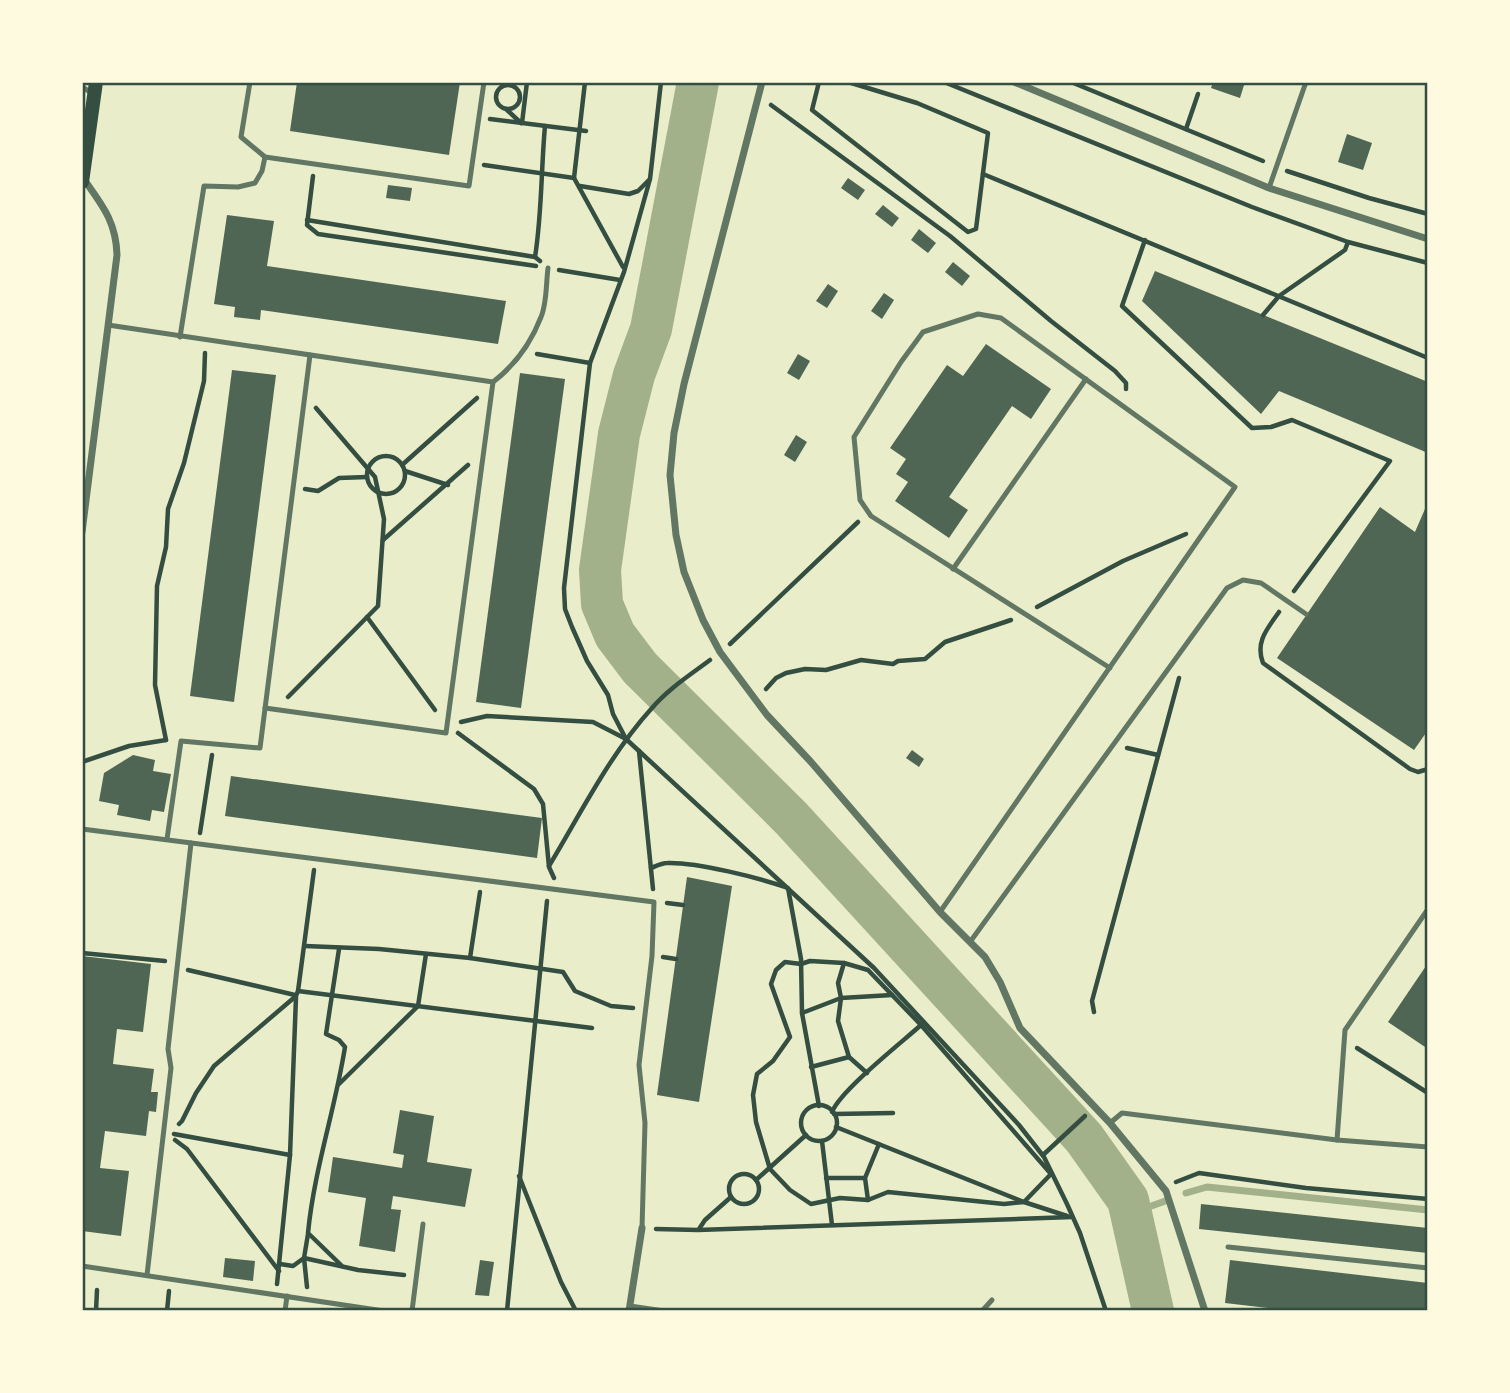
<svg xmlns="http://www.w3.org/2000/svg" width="1510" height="1393" viewBox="0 0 1510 1393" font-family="Raleway,sans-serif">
<rect width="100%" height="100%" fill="#e9edc9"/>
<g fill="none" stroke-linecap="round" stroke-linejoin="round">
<g stroke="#a3b18a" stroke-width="7">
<path d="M1186,1193L1207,1187L1428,1210"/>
<path d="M1132,1213L1168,1200"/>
</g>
<path stroke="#a3b18a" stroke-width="42" d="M698,82L651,329L634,375L619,434L600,570L602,604L615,635L640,668L791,818L1084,1138L1128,1200L1153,1311"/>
</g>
<g fill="#4f6655">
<path d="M297,82H460L449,155L290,131Z"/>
<path d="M1213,82H1245L1240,98L1211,88Z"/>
<path d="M1347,134L1372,143L1363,170L1338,162Z"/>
<path d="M848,178L865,190L858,200L841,188Z"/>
<path d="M388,185L412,188L410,201L386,198Z"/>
<path d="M883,205L899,218L892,227L875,214Z"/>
<path d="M227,215L274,221L267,266L506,301L498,344L261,310L260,320L234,317L235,307L214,304Z"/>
<path d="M919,229L936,243L928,253L911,240Z"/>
<path d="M953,262L970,276L962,286L945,272Z"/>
<path d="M1155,271L1428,382V453L1279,391L1261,414L1142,301Z"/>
<path d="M828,284L838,291L827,308L816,301Z"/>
<path d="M884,293L894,300L882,319L871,311Z"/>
<path d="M986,344L1051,389L1031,419L1012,406L949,497L968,510L949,538L895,501L908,482L896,474L906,459L890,448L947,365L963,376Z"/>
<path d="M798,354L810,361L799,380L787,373Z"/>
<path d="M232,370L276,375L234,702L190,696Z"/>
<path d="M520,373L565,379L521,708L476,702Z"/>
<path d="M796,435L807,442L795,462L784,455Z"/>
<path d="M1428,502V730L1414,750L1277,658L1380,507L1415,532Z"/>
<path d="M912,750L924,759L919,767L906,758Z"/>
<path d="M133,755L155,760L153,771L171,774L164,812L152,810L150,821L117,815L119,805L99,801L104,773Z"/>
<path d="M231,776L542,818L537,858L225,816Z"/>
<path d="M687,877L732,886L699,1102L657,1095Z"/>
<path d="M82,956L151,964L143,1032L117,1029L113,1064L154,1069L151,1092H158L156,1112L149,1111L146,1136L105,1131L100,1168L129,1171L121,1236L82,1231Z"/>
<path d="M1428,963V1049L1388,1022Z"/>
<path d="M400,1110L434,1116L427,1162L472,1169L465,1207L393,1196L391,1209L401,1210L395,1252L359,1246L366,1198L328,1192L333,1157L402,1168L404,1155L393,1153Z"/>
<path d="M1201,1204L1428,1228V1253L1199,1229Z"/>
<path d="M225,1258L255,1261L253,1281L223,1277Z"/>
<path d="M480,1260L494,1262L489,1296L475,1295Z"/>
<path d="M1230,1260L1428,1283V1311H1293L1225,1303Z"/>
</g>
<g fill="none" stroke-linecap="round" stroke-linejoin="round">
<g stroke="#344e41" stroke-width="4.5">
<path d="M819,82L812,110L968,232L976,229L988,133L917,103L848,82"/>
<path d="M944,82L1252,207L1348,242L1428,263"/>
<path d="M1071,82L1263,161"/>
<circle cx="508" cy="97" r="12"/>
<path d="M771,105L950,236L1051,321L1115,371L1126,383V389"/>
<path d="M507,110L521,123"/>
<path d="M490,119L586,131"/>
<path d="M522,123L527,82"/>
<path d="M1186,129L1198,94"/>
<path d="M484,165L574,178L623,267"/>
<path d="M1287,171L1369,198L1428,214"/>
<path d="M983,174L1428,358"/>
<path d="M313,176L307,225L318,234L536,266"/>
<path d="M574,178L585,82"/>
<path d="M580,186L629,194L638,191L649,180"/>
<path d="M307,220L535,257L540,261"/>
<path d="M1145,240L1122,306L1252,428L1271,427L1292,420L1390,461L1294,591"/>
<path d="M535,257C542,214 541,169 545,126"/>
<path d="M559,270L620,280"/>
<path d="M1263,315L1279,296L1345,250L1348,242"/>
<path d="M537,354L590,363"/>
<circle cx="386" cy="475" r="19"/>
<path d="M402,465L477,398"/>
<path d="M405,471L448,485"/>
<path d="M305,489L318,491L339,478L367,477"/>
<path d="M383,540L468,465"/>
<path d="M1037,607L1123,561L1186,534"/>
<path d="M1279,612C1267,629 1255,642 1263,663L1410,769L1418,772L1428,769"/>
<path d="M367,617L435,710"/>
<path d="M730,644L858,522"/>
<path d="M766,689L776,678L786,673L805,669L826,670L861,660L893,664L898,661L925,659L945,642L1011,620"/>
<path d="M288,697L378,606L384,519L375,477L316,408"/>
<path d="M461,722L487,716L593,722L626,739L639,751L653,889"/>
<path d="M458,733L534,789L543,804L549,867L554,878"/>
<path d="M626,739L613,714L608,695L587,661L572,627L565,609L564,588L590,363L624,272L650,179L661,82"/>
<path d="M166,740L155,685L157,586L166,547L168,509L184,463L204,381L205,353"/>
<path d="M1127,748L1158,755"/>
<path d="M639,751L874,968L1019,1125L1044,1157L1067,1204L1080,1233L1106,1311"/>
<path d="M82,762L129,746L166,740"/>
<path d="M200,833L212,755"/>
<path d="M549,866C581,813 610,754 652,708C668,689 690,675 710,660"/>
<path d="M651,868C656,866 662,863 667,863C697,862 760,878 788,888L801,959L802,1013L819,1106"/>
<path d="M667,903L683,905"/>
<path d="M305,946L379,949L470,958L563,972L575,991L611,1006L633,1008"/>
<path d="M339,949L326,1034L339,1040L345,1047C335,1110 314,1170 308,1233L341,1265"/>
<path d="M82,953L165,961"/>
<path d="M663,957L676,959"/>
<path d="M470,958L480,892"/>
<path d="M810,961L844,963L868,970L921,1025L1051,1174L1024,1202L1004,1204L888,1192L868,1200L840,1198L811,1204L790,1190L770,1169L756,1122L753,1095L757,1074L773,1061L790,1037L771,984L776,970L785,962L801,964Z"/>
<path d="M844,963L838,983L841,998L838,1021L849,1057L867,1073"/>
<path d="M188,970L295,995"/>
<path d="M298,991L314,870"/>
<path d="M1094,1012L1092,1001L1179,678"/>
<path d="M802,1013L841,998L892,995"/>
<path d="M1357,1048L1428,1093"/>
<path d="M811,1067L849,1057"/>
<path d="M339,1084L418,1006L426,954"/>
<circle cx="819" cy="1123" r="18"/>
<path d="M832,1112C841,1090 901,1043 921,1025"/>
<path d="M834,1114L893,1113"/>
<path d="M179,1124L182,1121L196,1093L214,1066L296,996L298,991L592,1028"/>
<path d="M836,1127L1024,1202L1067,1216"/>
<path d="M174,1134L290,1155"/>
<path d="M175,1140L187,1149L279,1271"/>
<path d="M822,1141L832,1225"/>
<path d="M1043,1155L1085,1116"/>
<circle cx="744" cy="1189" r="15"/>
<path d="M519,1176L561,1282L576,1311"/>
<path d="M826,1178H865"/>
<path d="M756,1180L806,1135"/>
<path d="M1176,1182L1199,1173L1306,1188L1428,1199"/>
<path d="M868,1200L865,1178L879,1144"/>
<path d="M656,1229L698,1230L1072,1217"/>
<path d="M699,1229L705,1220L731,1197"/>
<path d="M280,1264L293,1266L304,1258L358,1270L404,1275"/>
<path d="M277,1284L290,1155L296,997"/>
<path d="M307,1287L304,1258L308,1234"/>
<path d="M96,1311L97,1290"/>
<path d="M167,1311L169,1291"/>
<path d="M507,1311L547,901"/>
</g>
<g stroke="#617663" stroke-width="5">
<path d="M250,82L241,137L265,157L469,186L484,82"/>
<path d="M82,87L92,93"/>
<path d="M1269,188L1306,82"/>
<path d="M108,325L493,382L446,733L265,708"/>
<path d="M180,337L204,186L238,187L255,183L262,171L265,157"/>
<path d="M493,382C514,366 531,343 541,317C547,303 546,283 548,268"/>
<path d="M953,569L1086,379"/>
<path d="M82,829L654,902L652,956L639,1065L645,1123L642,1228"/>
<path d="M167,839L181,741L260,748L310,355"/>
<path d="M940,912L1235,487L1001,318L978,314L923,332L901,362L854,437L860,500L871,516L1110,668"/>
<path d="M970,942L1227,588L1243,580L1261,583L1306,614"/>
<path d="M1110,1123L1122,1113L1337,1140L1428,1147"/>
<path d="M1337,1140L1345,1030L1428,909"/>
<path d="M1228,1247L1428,1268"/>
<path d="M82,1266L384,1311"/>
<path d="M147,1275L171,1068L168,1049L191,843"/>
<path d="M630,1306L664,1311"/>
<path d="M285,1311L287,1296"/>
<path d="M412,1311L423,1224"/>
<path d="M982,1311L992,1300"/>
</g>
<g stroke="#617663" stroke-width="7">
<path d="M762,82L684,384L674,433L670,475L676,535L684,572L703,620L720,652L767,715L811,762L940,912L985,957L1000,982L1020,1028L1110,1123L1166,1191L1205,1311"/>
<path d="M1014,82L1269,188L1428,239"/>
<path d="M82,532L117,255C116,221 102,205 83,178"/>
<path d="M629,1311L642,1228"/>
</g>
<path stroke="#344e41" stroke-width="14" d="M82,182L96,82"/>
</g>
<rect width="1510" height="1393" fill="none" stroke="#fefae0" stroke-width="168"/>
<rect x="84" y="84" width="1342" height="1225" fill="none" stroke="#344e41" stroke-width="2.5"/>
</svg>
